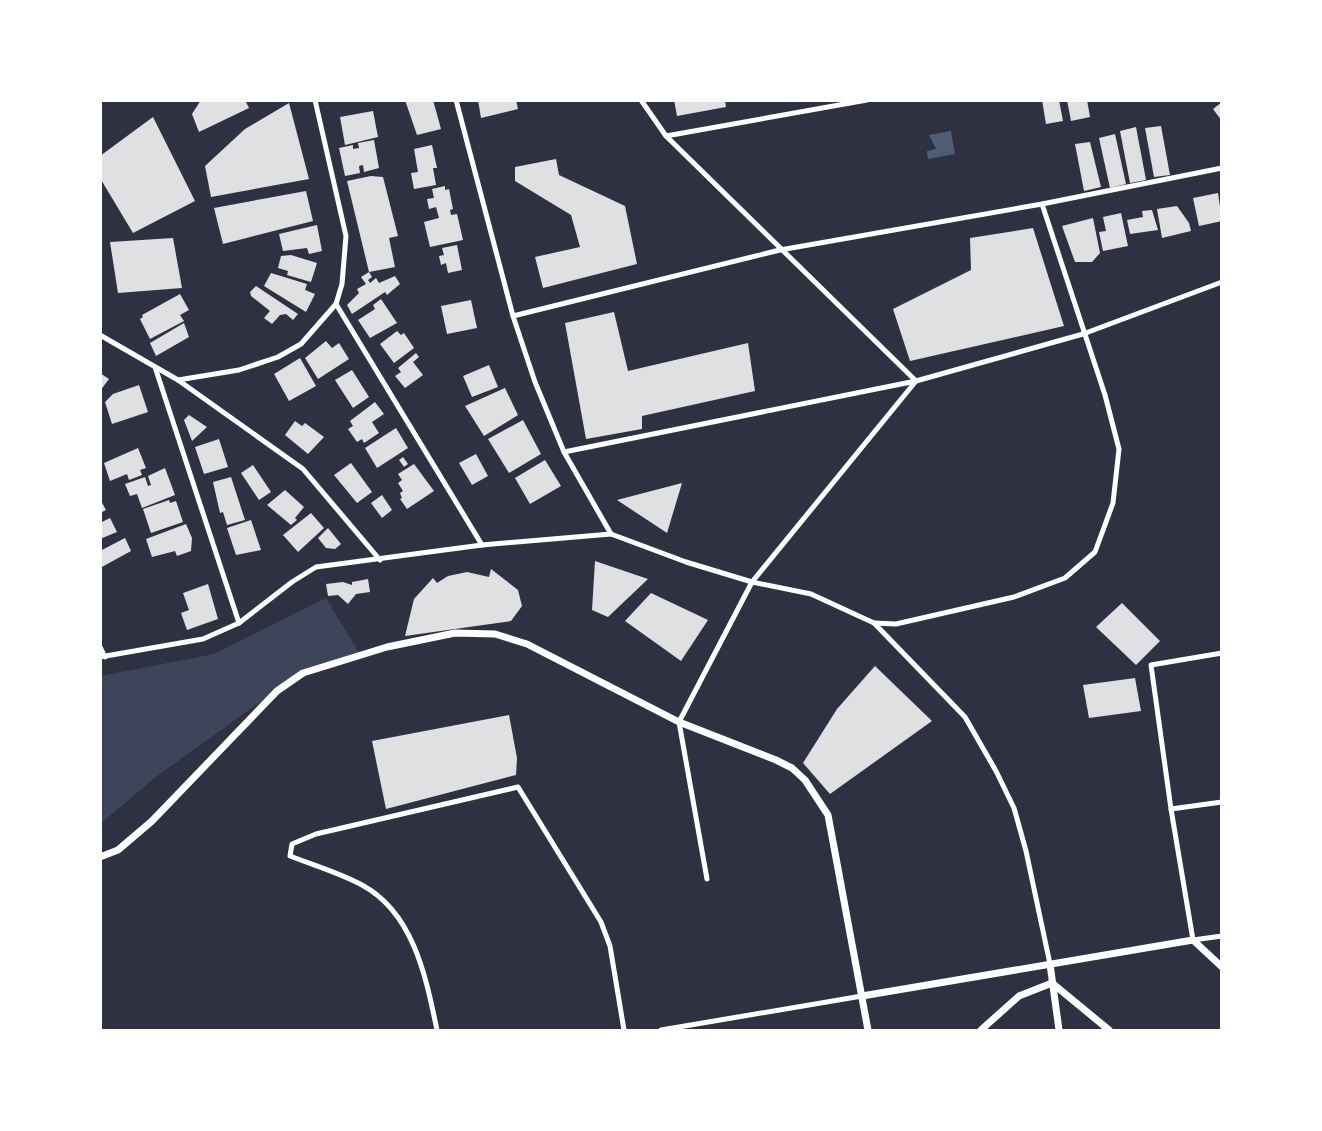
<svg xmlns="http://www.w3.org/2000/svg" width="1322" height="1131" viewBox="0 0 1322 1131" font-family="'IBM Plex Sans',sans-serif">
<rect width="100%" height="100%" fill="#2d3142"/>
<path fill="#3c4559" d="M326,598L359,653L298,675L157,776L101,823V676L214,654Z"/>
<path fill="#4f5d75" d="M951,131L955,154L928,159L927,151L936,149L929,135Z"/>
<g fill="#e0e0e3">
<path d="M201,100H245L249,108L199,132L192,114Z"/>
<path d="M405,100H433L441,129L417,135Z"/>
<path d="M478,100H516L518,109L481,118Z"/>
<path d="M674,100H725L726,107L677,116Z"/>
<path d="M1042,100H1059L1063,121L1046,124Z"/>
<path d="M1067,100H1087L1090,117L1071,121Z"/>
<path d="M1222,102V121L1213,109Z"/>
<path d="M289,103L309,179L211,197L205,166L245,129Z"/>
<path d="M373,111L378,137L345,145L340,117Z"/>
<path d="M153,117L195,201L133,233L100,178V156Z"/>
<path d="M1161,126L1170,175L1154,177L1145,128Z"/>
<path d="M1136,127L1146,180L1130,183L1120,131Z"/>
<path d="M1115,134L1126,184L1110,188L1099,138Z"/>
<path d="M374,140L379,168L364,172L363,165L359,166L360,173L345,176L339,148L353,145V149L359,148L358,143Z"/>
<path d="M1090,142L1101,187L1084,191L1075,144Z"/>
<path d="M432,145L437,168H433L436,185L414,189L411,173L418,172L414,149Z"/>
<path d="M556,159L559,175L625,206L637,264L543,288L535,257L580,247L571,215L515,181V167Z"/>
<path d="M371,176L383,177L398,236L389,238L395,267L369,272L347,181Z"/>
<path d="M445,186V190L449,189L453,209L450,210L451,215L457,214L463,240L430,247L424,222L439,218L436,207L429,209L427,199L434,198L432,189Z"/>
<path d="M306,191L313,221L223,244L214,208Z"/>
<path d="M1218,193L1222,221L1199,226L1193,198Z"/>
<path d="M1177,206L1189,223L1191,231L1162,238L1157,209Z"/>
<path d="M1152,210L1158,230L1130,234L1127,220L1143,217L1142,211Z"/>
<path d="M1121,213L1128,246L1103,251L1099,232L1106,231L1103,217Z"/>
<path d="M1093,218L1100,253L1092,262H1075L1062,226Z"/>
<path d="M317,225L322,251L309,254L307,248L283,251L279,234Z"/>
<path d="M1033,228L1064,326L910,361L893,309L971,270L970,238Z"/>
<path d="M173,238L182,288L118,293L110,242Z"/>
<path d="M457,245L462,270L448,273L446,263L441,265L439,256L444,255L442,248Z"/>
<path d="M291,255L317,263L311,282L287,275L288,271L278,268L281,256Z"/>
<path d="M369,272L372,277L368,280L370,283L376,278L379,283L395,276L400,284L387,295L385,292L352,314L347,305L359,293L357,289L366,284L361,277Z"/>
<path d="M271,273L307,284L305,290L315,294L306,312L264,286Z"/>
<path d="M256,286L298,314L293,320L286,314L280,315L272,324L264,318L270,311L251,296L250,292Z"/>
<path d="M180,294L189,310L180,315L184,321L150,339L140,319L143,317L142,315Z"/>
<path d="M381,299L397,323L370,338L358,320L375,309L373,305Z"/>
<path d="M471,300L477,328L447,334L441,306Z"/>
<path d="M614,312L628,371L748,343L755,391L642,416V429L586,439L565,323Z"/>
<path d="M184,323L189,337L156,356L150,343Z"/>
<path d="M397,331L401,335L404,333L414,348L394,363L380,344Z"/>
<path d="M326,341L332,348L339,343L349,359L318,379L305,358Z"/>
<path d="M416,353L419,357L413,362L423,375L405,388L395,376L401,372L398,368Z"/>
<path d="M300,358L316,386L289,401L274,374Z"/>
<path d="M489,365L498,387L472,397L463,376Z"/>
<path d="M352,370L369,397L353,408L335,380Z"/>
<path d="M100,373L109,379L100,391Z"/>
<path d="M139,385L148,412L112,424L105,402L113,394Z"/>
<path d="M505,388L518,415L484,436L465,406Z"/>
<path d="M375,402L384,414L372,422L379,433L364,443L362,439L357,442L348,429L353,426L350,421Z"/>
<path d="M189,415L207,427L192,441L184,420Z"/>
<path d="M523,420L541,454L509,473L488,439Z"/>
<path d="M295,421L302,426L305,423L324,437L308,454L285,435Z"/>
<path d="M396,428L408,448L377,468L365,448Z"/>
<path d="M219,439L228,467L204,474L195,447Z"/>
<path d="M138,448L146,468L140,470L142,475L129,480L127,474L110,481L104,463Z"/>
<path d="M476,454L488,476L472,485L459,463Z"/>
<path d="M403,457L408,464L404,467L399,460Z"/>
<path d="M545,460L561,486L530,504L515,478Z"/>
<path d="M351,463L372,492L357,503L334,475Z"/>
<path d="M414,464L434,491L407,509L400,499L402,498L400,493L403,491L398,483L402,480L398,474Z"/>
<path d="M253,465L271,492L259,500L241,473Z"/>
<path d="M165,468L175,495L142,508L137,494L130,496L125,484L145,477L148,486L151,485L148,476Z"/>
<path d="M231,477L245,520L227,525L223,512L220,513L213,482Z"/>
<path d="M682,483L667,533L617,500Z"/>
<path d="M285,490L304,507L295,518L297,520L291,525L267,505Z"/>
<path d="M382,495L392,510L382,518L371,503Z"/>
<path d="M100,499L106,510L100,513Z"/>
<path d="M169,500L170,503L176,501L183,522L151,533L143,509Z"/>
<path d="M311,513L324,528L298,552L283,535Z"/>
<path d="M110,518L117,532L100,539V523Z"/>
<path d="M251,520L261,550L236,555L227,528Z"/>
<path d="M186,524L192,538L191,551L177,556L175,551L152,557L146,539Z"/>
<path d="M328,528L341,544L335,549L326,548L318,538Z"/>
<path d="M125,538L131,551L100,568V551Z"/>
<path d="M595,561L648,579L608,617L592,610Z"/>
<path d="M491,569L518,590L522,606L511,621L405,636L414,599L433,578L437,583L448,576L467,572L489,577Z"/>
<path d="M368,579L370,592L356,594L348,604L338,595L328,596L326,584L343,582L352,585V582Z"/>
<path d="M208,584L218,619L187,630L181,613L189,610L183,593Z"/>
<path d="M651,593L708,620L681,661L625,621Z"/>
<path d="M1122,603L1160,641L1136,665L1096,627Z"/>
<path d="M875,666L932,721L830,794L803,763L837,709Z"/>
<path d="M1135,678L1141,711L1089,718L1083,685Z"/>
<path d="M509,715L517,758L516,775L386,809L372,741Z"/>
</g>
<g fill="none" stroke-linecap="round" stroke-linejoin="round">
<g stroke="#fff" stroke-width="5">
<path d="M456,100L513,316L535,382L564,452L611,534L686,562L752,582L811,594L874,623L965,717L996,771L1014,808L1026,851L1050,964"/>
<path d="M641,100L666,136L916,381"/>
<path d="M666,136L867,100"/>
<path d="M336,304L482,545"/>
<path d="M513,316L780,250L1042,204L1222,168"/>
<path d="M100,335L178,380L303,469L380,560"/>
<path d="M155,367L239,623"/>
<path d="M178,380L239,370L278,357L301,344L336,304L342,284L346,236L315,100"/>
<path d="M564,452L916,381L1083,334L1222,282"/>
<path d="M874,623L896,624L1014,597L1065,578L1095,552L1113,503L1119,449L1105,395L1042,204"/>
<path d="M100,647L105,657"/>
<path d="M1222,653L1151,665L1171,809L1193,940L1222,936"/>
<path d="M100,657L203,639L239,623L292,582L316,567L482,545L611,534"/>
<path d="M1171,809L1222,802"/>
<path d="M707,879L679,722L752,582L916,381"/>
<path d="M437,1030C426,978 414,913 362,885C340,873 313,865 290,856L292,844L316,834L518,787L601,922L610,946L624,1030"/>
<path d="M661,1030L862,996"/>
</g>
<g stroke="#fff" stroke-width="7">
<path d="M100,857L118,850L152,821L277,691L303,673L387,647L455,633L495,634L527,644L679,722L776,760L792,768L805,780L828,815L868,1030"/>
<path d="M1050,964L1059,1030"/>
<path d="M1052,983L1109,1030"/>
<path d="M862,996L1193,940L1222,967"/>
<path d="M981,1030L1019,996L1052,983"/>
</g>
</g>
<rect width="1322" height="1131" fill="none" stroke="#ffffff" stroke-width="204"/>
</svg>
